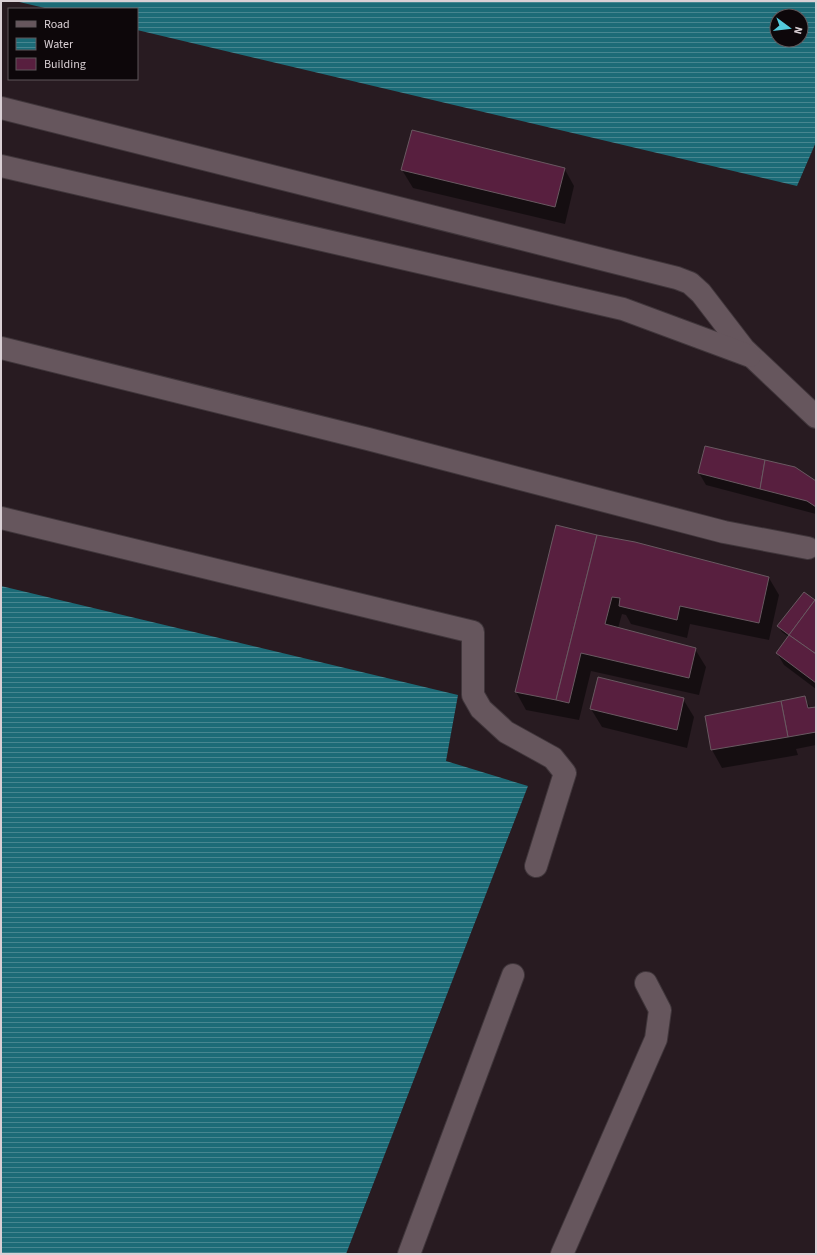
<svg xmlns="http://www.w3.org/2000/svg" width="817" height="1255" viewBox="0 0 817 1255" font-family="'Source Sans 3',sans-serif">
<defs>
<pattern id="water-rules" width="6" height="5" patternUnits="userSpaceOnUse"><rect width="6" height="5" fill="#1c6b77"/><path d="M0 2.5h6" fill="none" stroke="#478690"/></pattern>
</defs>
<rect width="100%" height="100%" fill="#281b21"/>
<g fill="url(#water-rules)" fill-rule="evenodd">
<path d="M15,1H816V142L797,186L137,30V9H49ZM777,16H801V40H777Z"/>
<path d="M1,586L458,695L446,761L528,786L346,1254H1Z"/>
</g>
<g fill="#0007">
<path d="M564,168L574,186L565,224L413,188L402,170Z"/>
<path d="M699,473L816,482V514L706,485Z"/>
<path d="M557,526L769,578L779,595L769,640L690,624L687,638L631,624L626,615L622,614L618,628L695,649L706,667L699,695L591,671L579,720L526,710L516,692Z"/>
<path d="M816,602V689L784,665L777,653L789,637L782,632L779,626Z"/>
<path d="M804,697L811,709L816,708V745L796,749L798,755L722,768L712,750L706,717Z"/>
<path d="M683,699L694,717L687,748L602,727L591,709Z"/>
</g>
<g fill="#581f3f" stroke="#695961">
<path d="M412,130L565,168L555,207L401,170Z"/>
<path d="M705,446L765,460L760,489L698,473Z"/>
<path d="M765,460L795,467L816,481V507L807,501L760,489Z"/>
<path d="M556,525L597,535L556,700L515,692Z"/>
<path d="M597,535L635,542L769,577L759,623L680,606L677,620L619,606L620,598L612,597L605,624L696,648L689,678L581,653L569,703L556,700Z"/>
<path d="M804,592L815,600L789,635L777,626Z"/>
<path d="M815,600L816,601V654L789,635Z"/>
<path d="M789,635L816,654V683L776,653Z"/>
<path d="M598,677L684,698L677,730L590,709Z"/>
<path d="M805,696L808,708L816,707V732L788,737L781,701Z"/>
<path d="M781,701L788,737L711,750L705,716Z"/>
</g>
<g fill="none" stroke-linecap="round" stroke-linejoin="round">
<defs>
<g id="minor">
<path d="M1,108L677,278L690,283L701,293L744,349L816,417"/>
<path d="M1,166L623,309L750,356"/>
<path d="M1,348L368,439L724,532L808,548"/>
<path d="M1,518L473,632V695L481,709L506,732L553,758L565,773L536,866"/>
<path d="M409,1254L513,975"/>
<path d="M562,1254L656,1039L660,1010L646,983"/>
</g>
</defs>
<use href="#minor" stroke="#40363b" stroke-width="24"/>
<use href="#minor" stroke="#66565d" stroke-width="22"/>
</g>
<rect width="817" height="1255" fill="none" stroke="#dad0d5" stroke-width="4"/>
<rect x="8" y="8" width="130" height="72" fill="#0d070a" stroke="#5f575b"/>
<rect x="16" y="21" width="20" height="6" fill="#66565d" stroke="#5f575b"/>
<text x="44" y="28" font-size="12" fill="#dad0d5">Road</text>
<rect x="16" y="38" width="20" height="12" fill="url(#water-rules)" stroke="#5f575b"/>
<text x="44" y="48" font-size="12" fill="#dad0d5">Water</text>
<rect x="16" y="58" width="20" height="12" fill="#581f3f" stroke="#5f575b"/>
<text x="44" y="68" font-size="12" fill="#dad0d5">Building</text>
<g transform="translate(789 28) rotate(105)"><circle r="19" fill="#0d070a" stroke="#5f575b"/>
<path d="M0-3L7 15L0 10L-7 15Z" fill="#54cadd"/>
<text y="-6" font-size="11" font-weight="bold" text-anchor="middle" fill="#dad0d5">N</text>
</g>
</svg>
